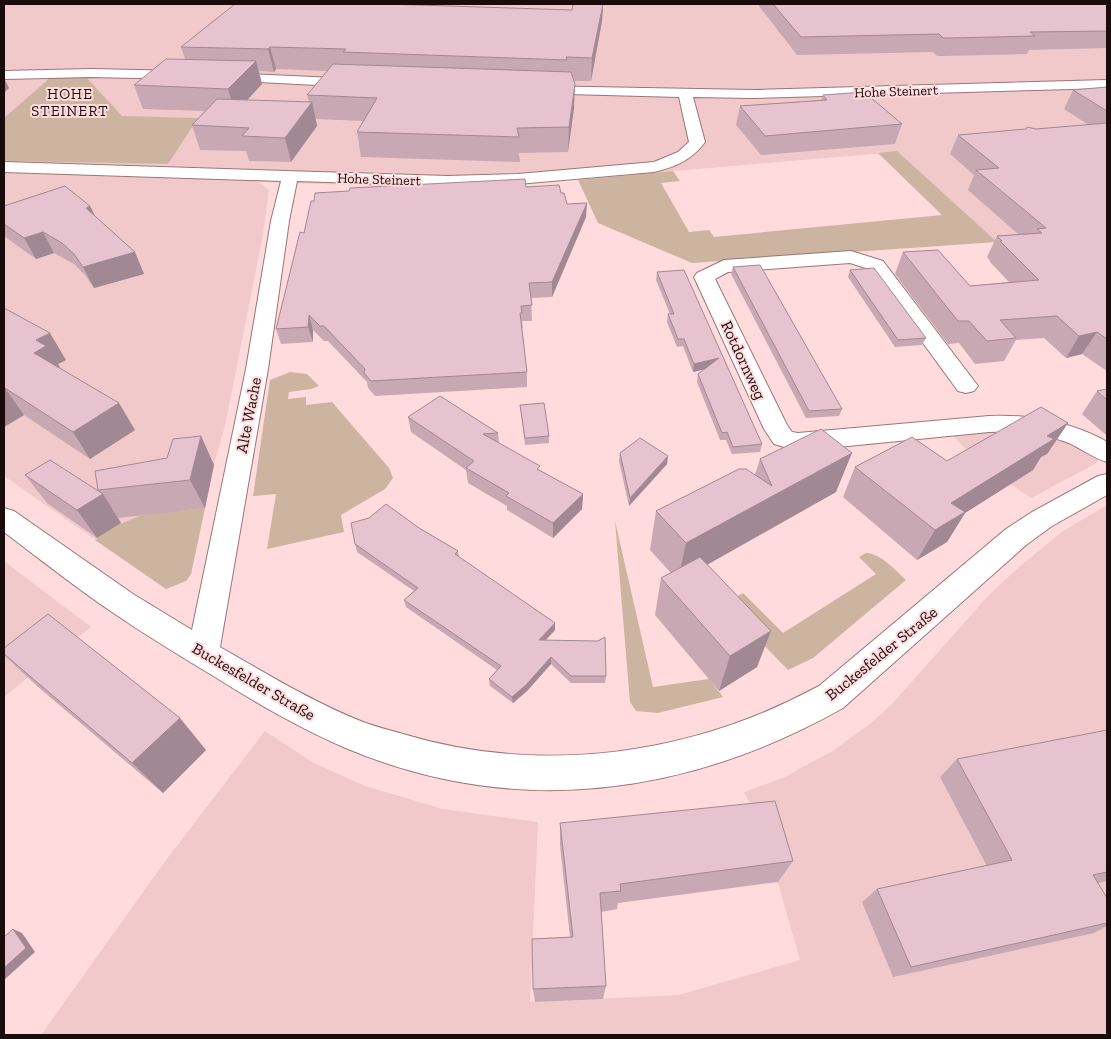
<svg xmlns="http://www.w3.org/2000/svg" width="1111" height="1039" viewBox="0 0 1111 1039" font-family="'Zilla Slab',serif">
<rect width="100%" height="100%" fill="#ffdbdd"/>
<g fill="#f2c9cb">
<path d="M4,4H1107V330L997,242L897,152L511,185L407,187L259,182L269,190L263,235L225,426L214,465L191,574L186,581L166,589L4,476Z"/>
<path d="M994,430L1056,436L1096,457L1098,460L1095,464L1031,498L979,463L951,434Z"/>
<path d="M1107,505V1035H41L166,860L265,731L314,763L365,786L443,809L538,822L530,1002L679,995L800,960L761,824L744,792L785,777L808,764L831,752L871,723L891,705L989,595L1020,566L1063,531Z"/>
<path d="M4,561L91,627L4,697Z"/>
</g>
<g fill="#cdb4a0">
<path d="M86,77L122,116L198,118L168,164L4,161V118L50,78Z"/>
<path d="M897,151L997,242L692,263L598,223L578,180L673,171L680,181L661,183L689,232L709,230L714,237L942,215L878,153Z"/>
<path d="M290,372L307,374L319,386L311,389L289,392L288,399L306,397V405L332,402L389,468L393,478L385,489L341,515L344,532L267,549L276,494L253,496L270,380Z"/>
<path d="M205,508L191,574L186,581L166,589L95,540L118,525L154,510L177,511Z"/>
<path d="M615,521L653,687L709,679L723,697L658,713L636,711L630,702Z"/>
<path d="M866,553C882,554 895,570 906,580L813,658L788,670L724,604L743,593L783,633L876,574L859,557Z"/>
</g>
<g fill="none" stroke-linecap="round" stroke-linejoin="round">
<defs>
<g id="street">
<path d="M91,69L184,71L191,75L184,79L91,77L4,79V71Z"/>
<path d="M224,73L356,79L363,83L356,87L219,80L217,77Z"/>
<path d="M1107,80V88L753,98L693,97L705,142C692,160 675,167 654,172L518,184L447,186L297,181L289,221L268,369L220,647C267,674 313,702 363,722C376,727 390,730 403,734C543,776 692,755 819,686L1006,529L1032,512L1098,476L1107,474V495L1052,526L1026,545L843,708C687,796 516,819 348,749C300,729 255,702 210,674C177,654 144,634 112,612C75,587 40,559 4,532V508L14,511L133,594L192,630L246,369L271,221L281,181L4,172V162L447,176L518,174L654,162L678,152L689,142L679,97L531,93L529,90L531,87L536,86L753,90Z"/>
<path d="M851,251L883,261L978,386L974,391L966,393L958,391L869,269L850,263L728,272L715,279L787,425L792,432L798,433L989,416C1029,414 1066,421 1102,439L1107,442V462C1093,458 1082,449 1069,443C1043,433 1017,431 989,432L798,451L774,444L764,429L694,277L697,273L724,260Z"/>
</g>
</defs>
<use href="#street" stroke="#9c7577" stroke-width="2"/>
<use href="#street" fill="#fff" fill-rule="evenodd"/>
</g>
<g fill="#c7a8b3" fill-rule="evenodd">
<path d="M573,4H603L602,21L591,81H574V108L568,152L519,153L520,162L361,157L357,132L363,121L316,119L317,126L291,162L249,161L246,151L200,150L192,125L205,111L143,109L134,85L185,59L181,47L572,10ZM276,69L327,71L307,95L309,102L247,100L262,84L259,71L274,72Z"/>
<path d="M759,4H1107V48L1029,50L1027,54L944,56H937L933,52L797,55L759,6Z"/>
<path d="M1107,87V371L1082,354L1066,358L1044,338L1016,340L1004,361L975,364L959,343L948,344L895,274L903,252L970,286L1009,282L990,262V261L987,257L997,236L1018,234L968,190L974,175L950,154L958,135L1089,125L1064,109L1073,90Z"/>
<path d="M823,95L902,124L895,144L761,155L736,125L740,106L821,100Z"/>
<path d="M526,187L561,193L567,204L586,217L552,297L531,298L532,321H522L523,328H522L527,372V387L375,396L368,388L367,382L328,341H324L313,330V342L281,344L276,329L304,233Z"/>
<path d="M4,206H90L95,216L144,274L94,288L85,275L74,264L54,253L36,259L4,236Z"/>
<path d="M733,267L842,409L839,416L806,418L731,274Z"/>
<path d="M850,270L926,338L922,345L895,347L848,277Z"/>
<path d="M657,272L762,444L760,452L732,454L726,440H720L697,382L698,374L705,369L693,372L683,346L677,347L667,322L668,314H670L656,280Z"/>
<path d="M4,308L66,360L58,364L60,368L135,430L90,459L24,415L4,427Z"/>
<path d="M1107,389V435H1106L1082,414L1097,391Z"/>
<path d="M520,405L549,436V443L525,445Z"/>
<path d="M408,417L498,433L499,443L540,471L583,494L582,509L553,538L507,510V506L468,483L466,470L411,432Z"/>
<path d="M1068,423L1047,454L1041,457L1033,470L965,513L947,542L917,560L843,497L855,467L947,461Z"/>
<path d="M201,436L214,465L205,508L118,518L121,523L97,538L47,503L25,475L100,493L98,490L167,458Z"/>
<path d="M620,453L667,464L629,506L619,461Z"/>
<path d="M760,459L836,492L707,565L757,667L719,691L655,615L661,578L671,573L650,550L656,511L755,475Z"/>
<path d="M419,528L458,551L459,557L555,630L546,640L606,676L605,683H571L551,664L527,691L513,703L490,686L489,679L497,670L406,607L404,600L414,591L357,552L355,544Z"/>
<path d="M4,655L206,750L163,793L37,686Z"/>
<path d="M1107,730V881L1098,883L1107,898V926L1094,933L893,977L862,902L877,889L987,866L940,777L957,759Z"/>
<path d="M560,823L793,861L778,882L618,903L617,909L601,912L606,986L603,999L535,1002L533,989L570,937L560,845Z"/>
</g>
<g fill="#a28892">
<path d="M603,4L602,21L591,81L592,58Z"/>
<path d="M270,47L276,69L274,72L268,49Z"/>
<path d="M256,61L262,84L235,113L228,89Z"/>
<path d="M4,78L9,88L4,93Z"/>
<path d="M575,84L574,108L568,152L569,127Z"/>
<path d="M312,102L317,126L291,162L285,138Z"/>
<path d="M587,203L586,217L552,297V282Z"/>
<path d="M90,206L100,226L86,208Z"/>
<path d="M43,232L54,253L36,259L24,238Z"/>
<path d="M135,252L144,274L94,288L83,267Z"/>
<path d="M309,315L313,330V342L308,327Z"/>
<path d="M1097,332L1082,354L1066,358L1079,336Z"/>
<path d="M50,333L66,360L58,364L63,373L34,353L36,340Z"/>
<path d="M719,358L718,366L693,372L694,364Z"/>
<path d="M5,388L24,415L4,427V389Z"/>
<path d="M119,403L135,430L90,459L73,432Z"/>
<path d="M1068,423L1047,454L1041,457L1033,470L965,513L947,542L917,560L951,503L1047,436Z"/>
<path d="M201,436L214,465L205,508L190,480Z"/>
<path d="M852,453L836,492L678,581L686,543Z"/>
<path d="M668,456L667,464L629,506L630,498Z"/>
<path d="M103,494L121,523L97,538L77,510Z"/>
<path d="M583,494L582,509L553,538V523Z"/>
<path d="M555,623V630L539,647V640Z"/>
<path d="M771,631L757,667L719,691L730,656Z"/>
<path d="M551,657V664L527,691L513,703L512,697Z"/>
<path d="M180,718L206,750L163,793L132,763Z"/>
<path d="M13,929L22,933L35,952L4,980V968Z"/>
</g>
<g fill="#e7c3d0" stroke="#a28892">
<path d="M235,4H386L572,10L573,4H603L592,58L566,57L567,60L343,52L346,49L270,47L268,49L181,47Z"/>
<path d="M773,4H1107V31L1030,32L1035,36L950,38H943L939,34L801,37Z"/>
<path d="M166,59L256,61L228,89L134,85Z"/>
<path d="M333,64L571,72L575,84L569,127L517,128L519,137L357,132L377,98L307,95Z"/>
<path d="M1107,87V111L1073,90Z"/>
<path d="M864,92L902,124L765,136L740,106L827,100L823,95Z"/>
<path d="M217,99L312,102L285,138L242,136L249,128L192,125Z"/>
<path d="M1107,123V339L1097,332L1079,336L1057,316L1000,320L1016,338L987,341L969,321H958L903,252L938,250L970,286L1039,280L1000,241H1002L997,236L1042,233L1037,229L1046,228L976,170L999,168L958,135L1026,129L1027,127L1036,129Z"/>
<path d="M525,179L526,187L559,185L561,193H564L567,204L587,203L552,282L529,283L532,305L521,306L522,313H520L527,372L371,381L364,373L365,369L324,326H320L309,315L308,327L276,329L300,232L304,233L311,201H314L315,193L349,191L350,188Z"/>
<path d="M65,186L90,206L86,208L135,252L83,267L74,254L62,243L43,232L24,238L4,224V206Z"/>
<path d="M760,265L842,409L809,411L733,267Z"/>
<path d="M874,268L926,338L898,340L850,270Z"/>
<path d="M684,270L762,444L733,447L727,432L722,433L698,374L719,358L694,364L684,339H678L668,314H674L657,272Z"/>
<path d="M4,308L50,333L36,340L46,346L34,353L119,403L73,432L5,388L4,389Z"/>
<path d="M1107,389V400L1097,391Z"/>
<path d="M440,396L498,433L483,434L540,466L537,469L583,494L553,523L506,496L509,493L466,468L474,461L408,417Z"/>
<path d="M544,403L549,436L525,438L520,405Z"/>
<path d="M1041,407L1068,423L1047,436L1054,439L951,503L965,512L935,530L855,467L912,437L947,461Z"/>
<path d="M821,429L852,453L686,543L656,511L739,469H746L772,486L760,459Z"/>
<path d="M201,436L190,480L98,490L95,471L167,458L173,439Z"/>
<path d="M640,438L668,456L630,498L620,453Z"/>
<path d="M50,460L103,494L77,510L25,475Z"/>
<path d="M386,504L419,528L458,551L455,554L555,623L539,640L598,641L605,637L606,676H571L551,657L526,685L512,697L489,679L501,666L404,600L418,588L355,544L351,523L369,518Z"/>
<path d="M700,557L771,631L730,656L661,578Z"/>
<path d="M48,614L180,718L132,763L4,654V648Z"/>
<path d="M1107,730V872L1093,875L1107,898V923L911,967L877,889L1012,860L957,759Z"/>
<path d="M775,801L793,861L620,884L621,891L600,893L606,986L533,989L532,939L573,937L560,823Z"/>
<path d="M13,929L26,948L4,968V937Z"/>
</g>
<g text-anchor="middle" stroke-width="4" stroke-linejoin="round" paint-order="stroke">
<g font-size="14" fill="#1a0c0d" stroke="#ffdbdd">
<text transform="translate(896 91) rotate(-2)" y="5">Hohe Steinert</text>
<text transform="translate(379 179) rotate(2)" y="5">Hohe Steinert</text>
</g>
<g font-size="15" letter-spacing="1" fill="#1a0c0d" stroke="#ffdbdd">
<text x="70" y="99">HOHE<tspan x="70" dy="17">STEINERT</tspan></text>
</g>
<g font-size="16" fill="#1a0c0d" stroke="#ffdbdd">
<text transform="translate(744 360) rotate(65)" y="6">Rotdornweg</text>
<text transform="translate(248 415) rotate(-79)" y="6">Alte Wache</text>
<text transform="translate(881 653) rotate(-39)" y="6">Buckesfelder Straße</text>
<text transform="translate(254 681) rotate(30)" y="6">Buckesfelder Straße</text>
</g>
</g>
<rect width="1111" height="1039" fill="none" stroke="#1a0c0d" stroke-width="10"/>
</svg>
